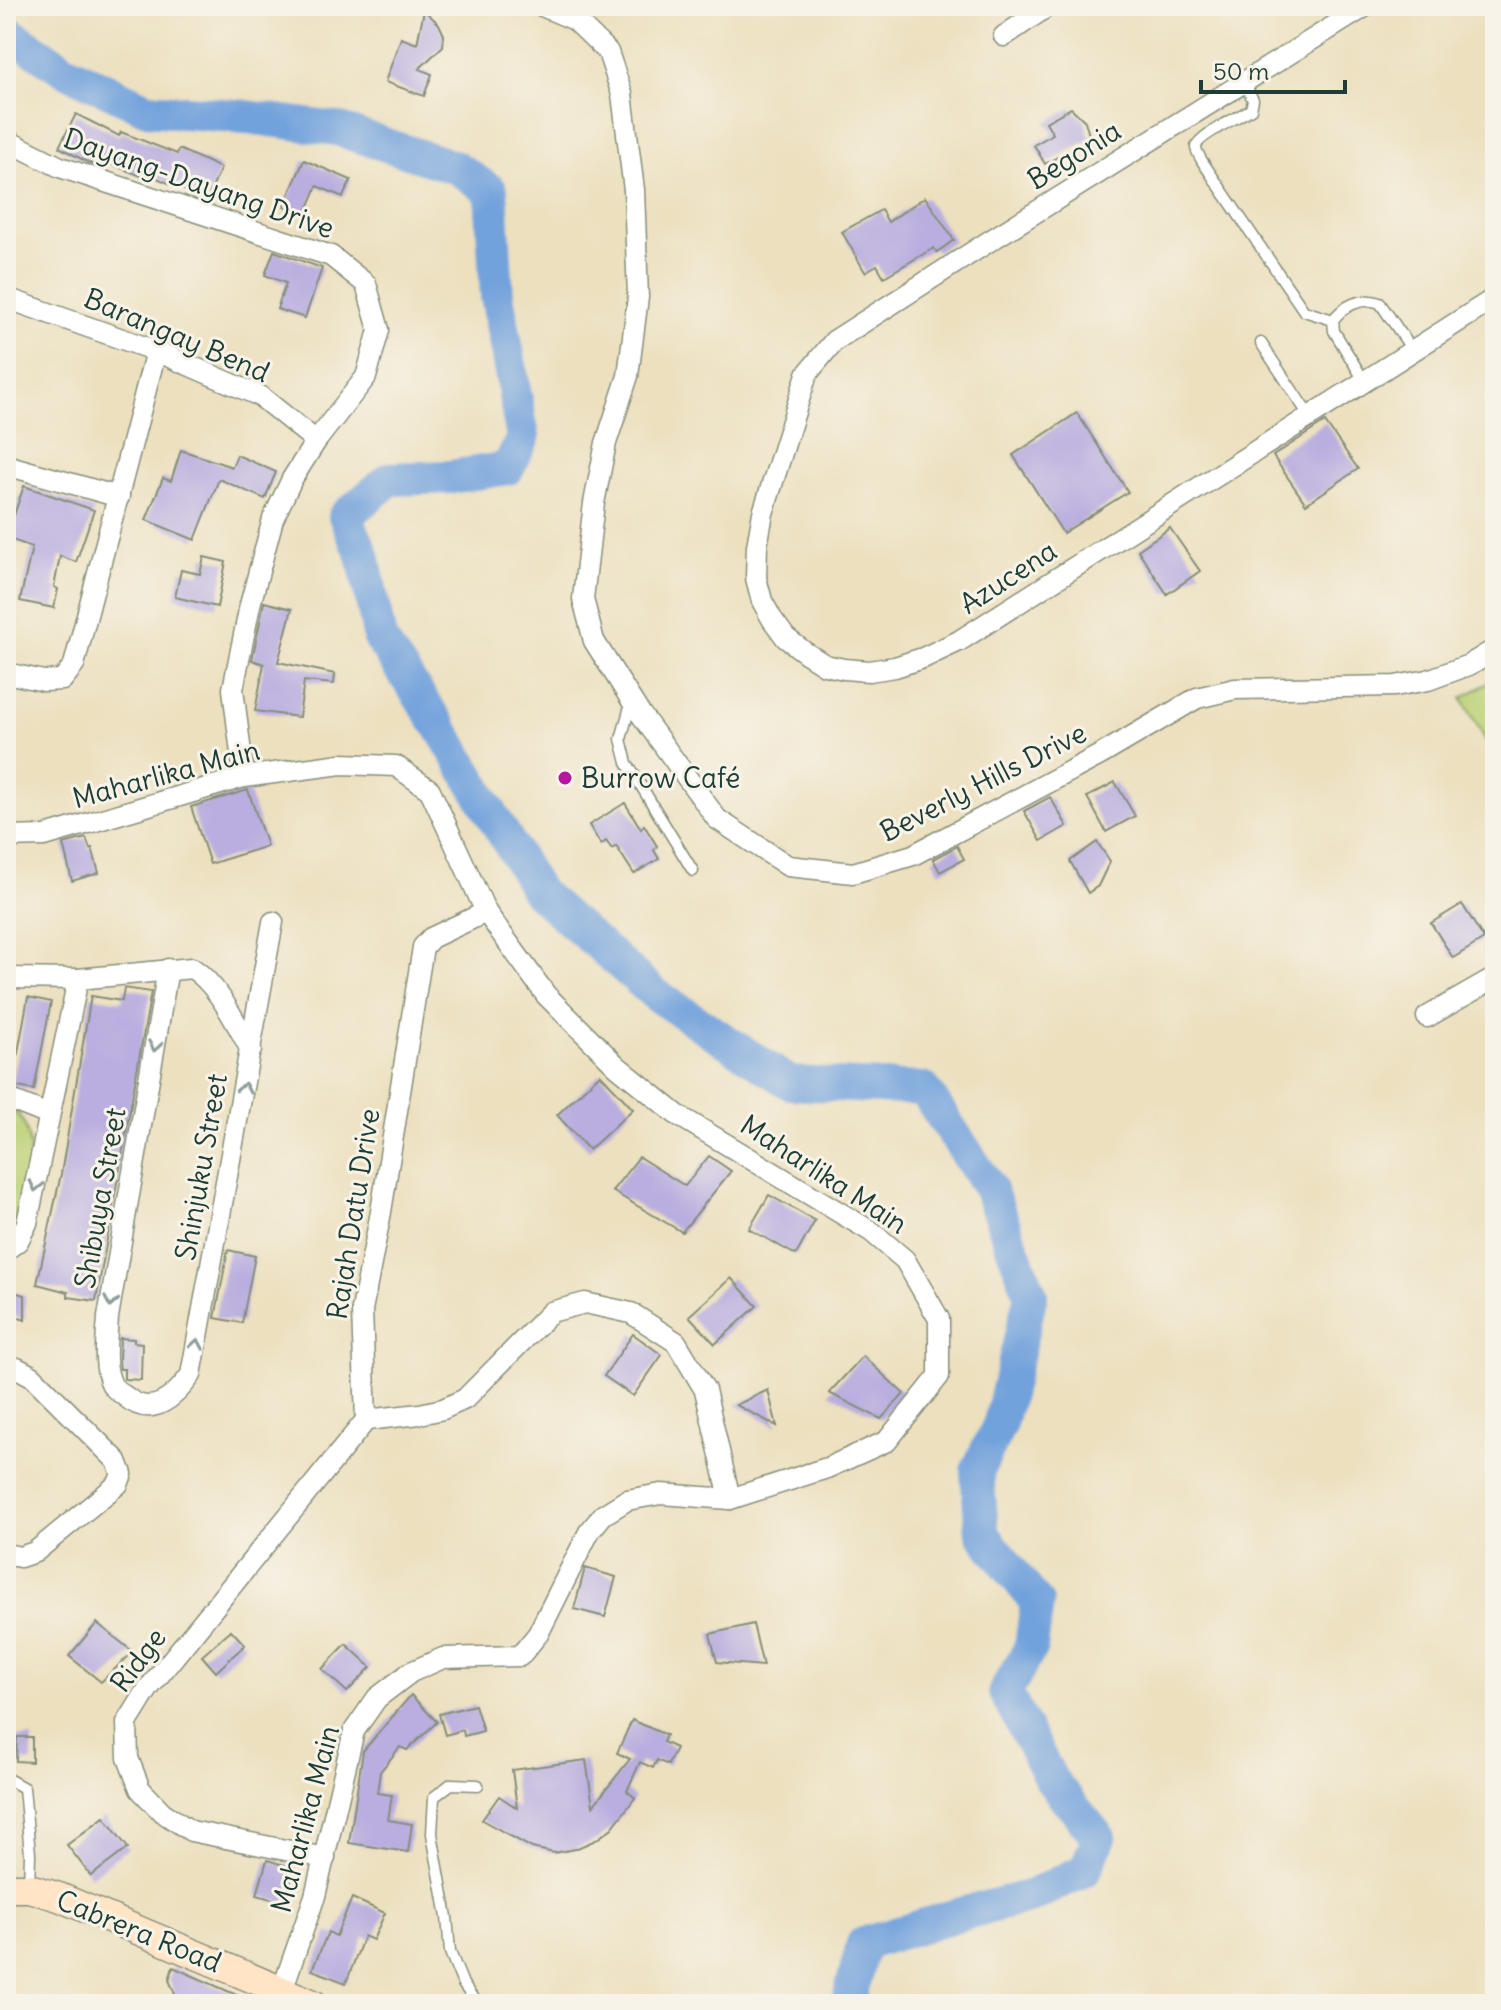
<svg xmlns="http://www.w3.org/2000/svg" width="1501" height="2010" viewBox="0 0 1501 2010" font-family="Delius,sans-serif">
<rect width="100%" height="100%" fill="#f7f3e8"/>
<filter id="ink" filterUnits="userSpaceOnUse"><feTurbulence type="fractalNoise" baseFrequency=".0125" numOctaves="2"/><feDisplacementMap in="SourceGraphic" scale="16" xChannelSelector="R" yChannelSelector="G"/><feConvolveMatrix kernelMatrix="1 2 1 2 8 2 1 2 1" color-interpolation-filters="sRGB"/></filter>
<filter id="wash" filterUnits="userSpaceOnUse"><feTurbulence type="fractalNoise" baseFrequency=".006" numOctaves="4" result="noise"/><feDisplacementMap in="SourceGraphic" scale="32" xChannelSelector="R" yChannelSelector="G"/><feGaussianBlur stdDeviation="1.8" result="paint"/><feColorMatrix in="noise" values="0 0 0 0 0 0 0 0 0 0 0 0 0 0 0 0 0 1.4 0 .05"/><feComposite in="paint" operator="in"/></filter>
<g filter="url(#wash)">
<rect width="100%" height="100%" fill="#ece0bf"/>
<g fill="#bbd074" stroke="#6d8654" stroke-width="2">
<path d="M1495,679V757L1462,698Z"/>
<path d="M6,1107C47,1121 27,1211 6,1235Z"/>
</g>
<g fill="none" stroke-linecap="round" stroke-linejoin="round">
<path stroke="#72a2dc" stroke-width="34" d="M6,31L63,69L147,109L247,117L337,129L457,168L491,191L497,296L523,438L508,468L450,477L390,479L345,516L363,555L380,639L439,725L538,892L656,995L790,1083L924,1089L989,1187L1031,1295L1000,1423L977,1471L982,1533L1037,1603L1031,1647L1005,1692L1052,1781L1099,1838L1085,1870L1032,1896L957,1915L863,1944L848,2004"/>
</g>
<g id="blocks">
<g fill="#b9aedf">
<path d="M424,10L439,24L444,35L443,46L419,69L432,74L424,96L385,82L401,38L417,44Z"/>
<path d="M1071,108L1085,121L1090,139L1045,164L1034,145L1053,134L1046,122Z"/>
<path d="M76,114L119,136L121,132L177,154L179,149L221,168L207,200L148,174L146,178L96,158L93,164L89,163L59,147Z"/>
<path d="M304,160L351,180L343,197L317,186L305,215L284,206Z"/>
<path d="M925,197L954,240L937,252L934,248L884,277L877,265L865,272L842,232L881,210L888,222Z"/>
<path d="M274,251L322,268L305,318L277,309L286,283L265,275Z"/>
<path d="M1077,413L1128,492L1063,533L1013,455Z"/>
<path d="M1325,422L1358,469L1306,504L1273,456Z"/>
<path d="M181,450L232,467L237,455L276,472L265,499L219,479L195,540L146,520L163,478L171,481Z"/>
<path d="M24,486L94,510L76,562L60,556L54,587L58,589L54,608L20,601L32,547L6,538Z"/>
<path d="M1170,528L1200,571L1167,594L1138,550Z"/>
<path d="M204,557L226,562L217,607L175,597L181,570L200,574Z"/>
<path d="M264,602L292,609L278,662L335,674L334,684L304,681L299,717L255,711L264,664L252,660Z"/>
<path d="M1115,782L1135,816L1106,832L1087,797Z"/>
<path d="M248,790L267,846L210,864L191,807Z"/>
<path d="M1050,797L1067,826L1041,841L1024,811Z"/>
<path d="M625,803L641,829L644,825L657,846L654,850L659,859L634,874L616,846L612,849L606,841L601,845L589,825Z"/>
<path d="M86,838L90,849L92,848L99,873L72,881L63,844Z"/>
<path d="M1097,842L1110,861L1098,886L1088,893L1070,861Z"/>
<path d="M957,846L964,859L940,872L933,859Z"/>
<path d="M1462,904L1484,939L1453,958L1431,923Z"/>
<path d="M124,988L151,992L96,1301L68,1297V1292L37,1284L61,1174L91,996L122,1001Z"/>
<path d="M28,997L51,1002L34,1090L12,1086Z"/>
<path d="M600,1074L633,1109L589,1150L557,1115Z"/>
<path d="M709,1156L731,1171L682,1232L612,1191L639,1157L685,1186Z"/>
<path d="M769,1195L815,1221L796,1255L749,1229Z"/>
<path d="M228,1250L255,1256L242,1323L215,1318Z"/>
<path d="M731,1278L757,1306L715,1344L689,1316Z"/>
<path d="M6,1290L25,1295V1320L6,1313Z"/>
<path d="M633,1334L662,1355L633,1396L604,1376Z"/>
<path d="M120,1338L134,1339V1342L142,1343L141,1380L124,1379V1369H120L119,1360Z"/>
<path d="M863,1356L904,1394L881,1419L829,1393Z"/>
<path d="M768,1390L777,1426L736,1405Z"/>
<path d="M585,1568L616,1577L605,1617L574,1609Z"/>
<path d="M97,1623L133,1652L101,1682L69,1656Z"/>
<path d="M753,1624L763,1666L717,1662L710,1634Z"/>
<path d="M231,1630L245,1645L216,1672L202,1656Z"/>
<path d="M346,1644L371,1667L347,1692L322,1669Z"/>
<path d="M411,1695L437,1722L407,1750L400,1747L380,1772L377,1793L392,1795L388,1820L412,1824L408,1852L349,1843L363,1751Z"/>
<path d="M475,1705L483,1731L464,1736L463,1730L445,1735L439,1714Z"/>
<path d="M632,1720L666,1735L663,1742L676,1748L668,1765L657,1760L653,1768L640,1762L627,1791L635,1798L612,1828L596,1840L575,1849L554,1853L532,1848L482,1820L499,1796L517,1808L512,1770L586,1760L593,1806L630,1759L617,1753Z"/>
<path d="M17,1737H32V1762L16,1761Z"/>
<path d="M104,1817L128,1848L91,1876L67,1845Z"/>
<path d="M267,1860L294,1868L285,1903L257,1895Z"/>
<path d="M352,1898L385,1913L373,1940L364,1936L346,1983L312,1970L328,1932L336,1936Z"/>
<path d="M173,1967L257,2004H191L177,1999L169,1980Z"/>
</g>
</g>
</g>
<g filter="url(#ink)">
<use href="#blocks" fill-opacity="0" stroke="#868e7a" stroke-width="2"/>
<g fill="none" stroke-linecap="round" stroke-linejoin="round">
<defs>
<g id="service">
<path d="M1244,82L1253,100L1251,109C1241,116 1195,137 1196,148C1197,153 1200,157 1202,161L1304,311L1333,320"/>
<path d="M1261,343L1310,417"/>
<path d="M1365,382L1334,331L1333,320C1343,306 1363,296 1380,303L1413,351"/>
<path d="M631,703L621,739L627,763L693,871"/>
<path d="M6,1778L24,1788L30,1854L29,1886"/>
<path d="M477,2004L463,1984L450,1952L447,1917L432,1834L434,1797L451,1784L478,1785"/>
</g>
<g id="minor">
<path d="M542,6L575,20L608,52L622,94L634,190L638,297L628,376L606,443L594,503L583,599L594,641L637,709L717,819L788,866L853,873L913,855L1102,754L1197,698L1235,689L1395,686L1428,680L1469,665L1495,649"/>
<path d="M1366,6L988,242L834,341L807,374L763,513L757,546L756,578L762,601L772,619L786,638L806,653L825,665L844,669L869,671L895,667L923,658L959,641L1495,298"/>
<path d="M1004,36L1048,6"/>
<path d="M6,140L60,167L331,256L366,284L379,330L366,377L316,441L292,479L273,519L250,605L233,689L244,777"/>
<path d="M6,298L156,351L260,396L316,441"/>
<path d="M6,465L119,497"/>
<path d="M6,673L44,681L62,680L74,665L156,351"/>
<path d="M6,837L45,836L244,777L341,764L396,766L430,790L486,912L546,995L617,1066L676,1114L872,1232L905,1260L939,1319V1376L887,1441L827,1468L730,1499L661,1494L627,1500L603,1515L589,1532L538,1634L520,1656L443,1658L411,1672L377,1698L354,1731L315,1896L282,1990"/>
<path d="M486,912L431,938L423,947L381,1212L362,1310L366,1420L420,1414L443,1409L465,1399L551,1312L585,1303L631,1313L676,1342L705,1390L730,1499"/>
<path d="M168,969L108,1317C107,1338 102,1366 112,1385C114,1389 122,1394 126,1397C152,1419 175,1397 191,1375L273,922"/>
<path d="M6,978L78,979L192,968C219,986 235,1022 251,1050"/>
<path d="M1427,1017L1495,978"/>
<path d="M6,1098L49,1115"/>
<path d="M6,1250L18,1241L27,1223L78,979"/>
<path d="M6,1368H17L32,1376L117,1461L122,1474L118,1484L35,1552L20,1557L6,1554"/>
<path d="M325,1858L191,1831L162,1812L140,1789L128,1758L127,1723L148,1689L366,1420"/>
</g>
<path id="secondary" d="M6,1888H29L59,1897L313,2004"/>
</defs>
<use href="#service" stroke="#868e7a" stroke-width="13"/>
<use href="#minor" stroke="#868e7a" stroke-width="23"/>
<use href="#secondary" stroke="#868e7a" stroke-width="31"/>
<use href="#service" stroke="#fff" stroke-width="10"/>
<use href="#minor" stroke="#fff" stroke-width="20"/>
<use href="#secondary" stroke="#ffe4c6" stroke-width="28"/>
</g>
<defs><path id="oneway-chevron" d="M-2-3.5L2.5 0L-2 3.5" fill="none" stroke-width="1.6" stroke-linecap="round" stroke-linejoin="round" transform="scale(2)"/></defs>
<g stroke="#8f9e9a">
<use href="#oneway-chevron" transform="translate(155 1046) rotate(100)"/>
<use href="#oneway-chevron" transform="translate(244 1088) rotate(-80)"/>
<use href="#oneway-chevron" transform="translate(36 1186) rotate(103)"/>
<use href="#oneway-chevron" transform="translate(111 1302) rotate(100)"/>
<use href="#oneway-chevron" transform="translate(197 1344) rotate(-80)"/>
</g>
</g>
<circle fill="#b5179e" stroke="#f7f3e8" stroke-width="3" cx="565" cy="778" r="8"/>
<g text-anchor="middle" stroke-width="6" stroke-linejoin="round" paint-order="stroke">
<g font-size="28" fill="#1f3d34" stroke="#f7f3e8">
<text transform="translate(1074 155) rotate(-32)" y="10">Begonia</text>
<text transform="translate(199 183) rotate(19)" y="10">Dayang-Dayang Drive</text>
<text transform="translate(177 335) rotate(23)" y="10">Barangay Bend</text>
<text transform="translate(1008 577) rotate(-33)" y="10">Azucena</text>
<text transform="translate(166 774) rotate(-15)" y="10">Maharlika Main</text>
<text transform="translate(983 782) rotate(-27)" y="10">Beverly Hills Drive</text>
<text transform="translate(201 1167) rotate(-80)" y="10">Shinjuku Street</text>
<text transform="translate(824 1174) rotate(33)" y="10">Maharlika Main</text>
<text transform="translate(100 1198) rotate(-80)" y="10">Shibuya Street</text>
<text transform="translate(353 1214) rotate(-81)" y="10">Rajah Datu Drive</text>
<text transform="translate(138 1660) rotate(-53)" y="10">Ridge</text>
<text transform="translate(305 1819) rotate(-75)" y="10">Maharlika Main</text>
<text transform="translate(139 1931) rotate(22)" y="10">Cabrera Road</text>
</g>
<g font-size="28" fill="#1f3d34" stroke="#f7f3e8" text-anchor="start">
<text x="581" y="788">Burrow Café</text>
</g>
</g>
<rect width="1501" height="2010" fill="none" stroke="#f7f3e8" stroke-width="32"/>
<path d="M1201 80v12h144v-12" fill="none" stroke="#1f3d34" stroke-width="4"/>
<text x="1213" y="80" font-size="24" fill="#1f3d34" stroke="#f7f3e8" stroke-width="6" paint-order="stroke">50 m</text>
</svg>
